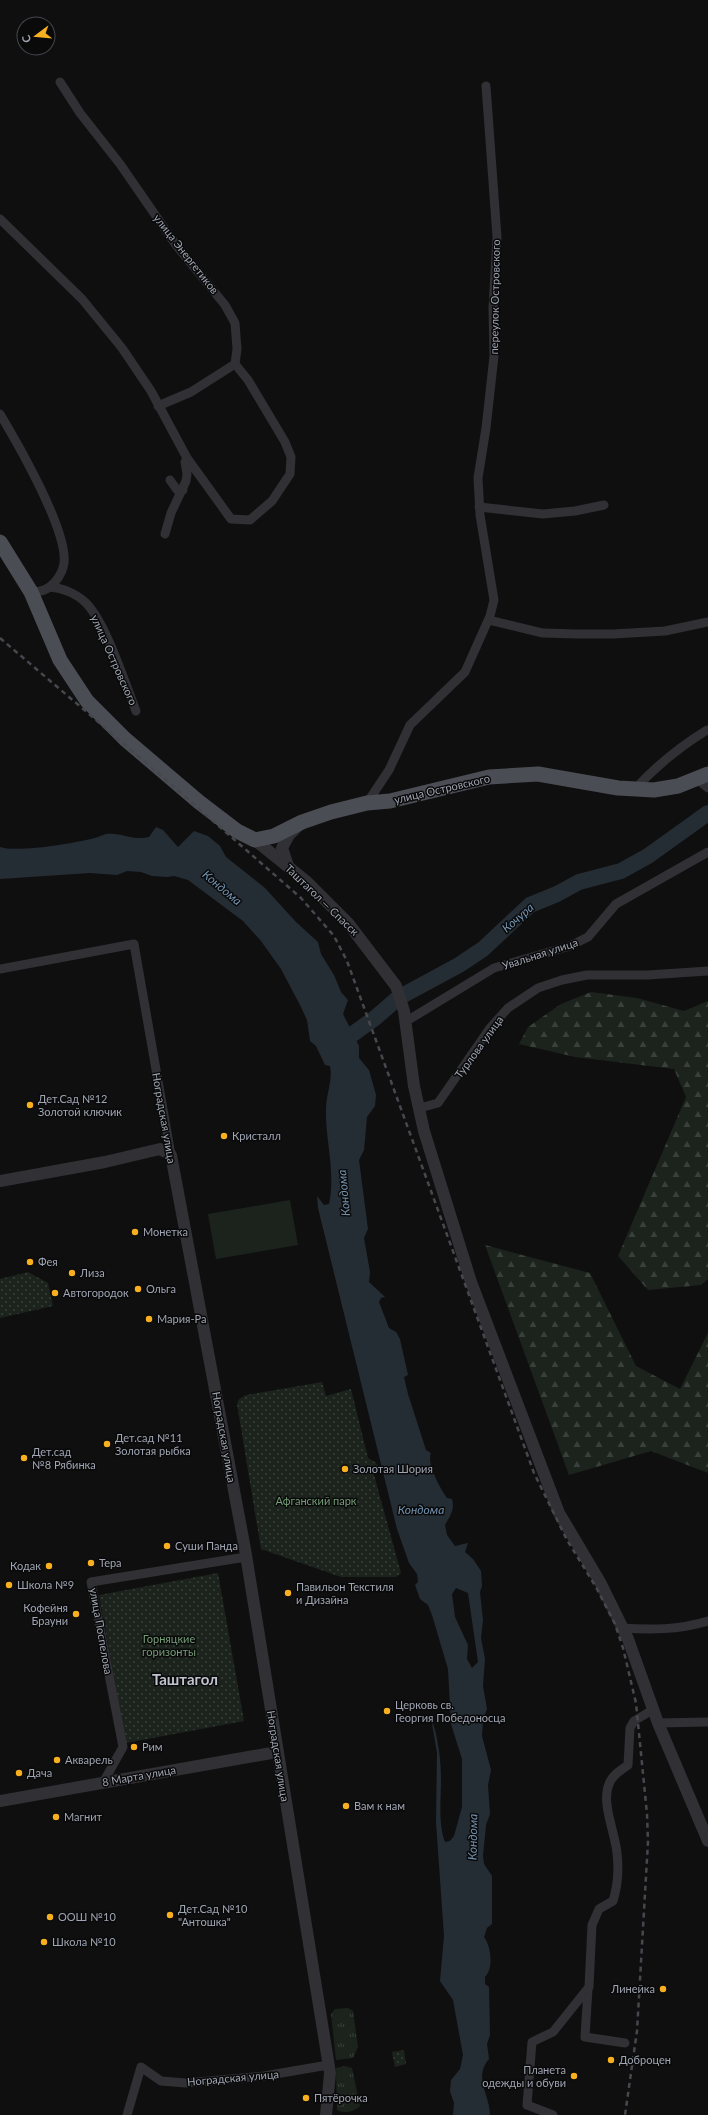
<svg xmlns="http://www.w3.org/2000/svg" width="708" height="2115" viewBox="0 0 708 2115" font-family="Lato,sans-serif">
<defs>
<pattern id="grass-tufts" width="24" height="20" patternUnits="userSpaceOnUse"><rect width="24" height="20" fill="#1b231c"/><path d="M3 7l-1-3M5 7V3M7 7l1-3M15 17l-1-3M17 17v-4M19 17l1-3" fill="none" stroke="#39403b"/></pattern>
<pattern id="forest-firs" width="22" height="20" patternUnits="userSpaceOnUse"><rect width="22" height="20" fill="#1b231c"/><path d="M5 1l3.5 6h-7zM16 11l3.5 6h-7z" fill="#39403b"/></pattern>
<pattern id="park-dots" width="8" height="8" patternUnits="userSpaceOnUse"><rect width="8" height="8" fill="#1b231c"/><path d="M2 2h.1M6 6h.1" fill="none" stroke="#39403b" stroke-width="1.8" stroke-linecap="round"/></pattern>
</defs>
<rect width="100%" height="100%" fill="#0f0f10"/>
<g fill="url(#grass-tufts)">
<path d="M348,2008L353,2011L358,2047L353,2058L336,2060L331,2014L335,2009Z"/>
<path d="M345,2066L352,2068L360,2106C354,2112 344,2114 337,2110L336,2068Z"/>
</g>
<g fill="url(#forest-firs)">
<path d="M591,992L637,998L684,1011L708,1001V1279L701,1285L648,1290L618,1256L686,1097L674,1069L575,1057L519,1044L528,1027L561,1004Z"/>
<path d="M485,1245L590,1273L636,1366L680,1389L708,1333V1473L651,1451L569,1475Z"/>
</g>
<g fill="url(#park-dots)">
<path d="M28,1272L48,1283L53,1306L0,1318V1279Z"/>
<path d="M322,1382L326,1396L351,1389L368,1458L375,1462L378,1466L374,1475L401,1573L396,1577H341L261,1549L237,1404L239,1399L246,1395Z"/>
<path d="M218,1573L244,1721L126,1743L99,1595Z"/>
<path d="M404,2050L406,2064L395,2067L392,2052Z"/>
</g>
<path fill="#1b231c" d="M290,1200L298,1245L216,1259L208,1214Z"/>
<path fill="#252d34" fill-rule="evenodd" d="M156,827L163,830L178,847L194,831L208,836L220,846L226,857L265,888L296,922L318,942L321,954L334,975L341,992L348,1000L343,1014L359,1046V1058L369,1070L376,1095L375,1106L367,1117L364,1150L359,1160L368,1229L364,1238L370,1272L369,1282L385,1297L381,1298L379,1302L389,1328L396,1332L400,1339L408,1375L404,1377L408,1394L426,1450L431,1453C426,1463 441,1490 447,1498L452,1499C455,1510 450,1516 445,1525L447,1535L455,1546L468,1543L465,1552L473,1559L481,1571L482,1586L480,1592L483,1620L481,1638L485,1659L483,1686L487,1709L483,1720L482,1736L491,1770L488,1785L490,1814L486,1825L483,1856L484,1864L492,1876V1924L487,1928L484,1937C491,1946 494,1968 485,1977V1984L489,1987L490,2035L487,2044L489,2059C473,2078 490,2095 490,2115H453L454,2103L450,2091L451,2080L460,2069L463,2055L453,2000L440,1981L444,1936L436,1822L437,1753L431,1717C438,1737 441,1759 441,1780C441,1800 438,1823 445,1842L450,1841L454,1836L462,1807V1759L451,1724L448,1669L432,1615L428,1605L420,1599L415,1585L418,1582L417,1574L409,1563L397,1529L318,1208L317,1196L324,1205L329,1204C336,1172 325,1140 326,1109C326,1094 333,1081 330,1066L325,1065L316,1046L310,1041L307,1020L301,1007L281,969L261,941L243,921L188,880L174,876L167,877L152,876L141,872L127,871L117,875L90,873L0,879V847C16,853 76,843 95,838C99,837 102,835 106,834C121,832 133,841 149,837ZM456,1588L468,1593L478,1662L472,1668L467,1659L468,1645L455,1617L452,1594Z"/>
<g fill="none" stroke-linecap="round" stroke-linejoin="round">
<path stroke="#252d34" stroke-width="16" d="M339,1044L375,1018L398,998L459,965L483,949L530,905L557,894L579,882L621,871L648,856L708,813"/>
<g stroke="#303035" stroke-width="9">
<path d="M60,82L80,113L120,164L176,245L225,305L235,323L237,349L235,364L191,392L158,406"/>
<path d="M0,219L82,299L122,348L151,391L187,458L231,519L250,520L272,501L290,474L291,457L285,442L248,380L235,364"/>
<path d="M0,414C18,444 68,531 64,563C63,571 60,576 55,582C48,590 41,592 31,592"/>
<path d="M170,480L177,490H183"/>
<path d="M479,507L543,514L575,511L604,505"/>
<path d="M165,534L171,513L186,481L187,474L185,462L187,458"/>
<path d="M50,587C63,588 77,594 86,603C106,623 125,683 136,711"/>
<path d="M489,620L543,633L577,634H613L665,631L708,622"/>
<path d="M697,779L708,788"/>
<path d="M634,790C656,766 679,747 707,730"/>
<path d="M367,803L389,770L410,725L465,672L490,616L494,600L480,515L478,478L486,428L494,356L493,308L497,237L486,86"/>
<path d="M0,969L134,944L171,1155"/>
<path d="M405,1022L494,968L570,946L588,937L616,904L708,852"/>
<path d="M420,1108L438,1103L490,1028L508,1008L538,988L562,980L587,975H648L708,971"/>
<path d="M621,1628C651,1630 678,1630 708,1621"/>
<path d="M658,1723L708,1722"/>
<path d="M104,1781L123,1747L91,1582L246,1557"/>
<path d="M588,1989L585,2037L625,2043"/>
<path d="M127,2115L141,2067L161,2081L186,2083L264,2076L328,2065"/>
<path d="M553,2115L527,2105L532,2042L553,2032L589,1987L592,1925L599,1909L613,1901C618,1885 619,1870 617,1853C615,1832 601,1803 609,1784C612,1775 621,1770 628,1765L630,1728L634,1721L654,1709"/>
</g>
<g stroke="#303035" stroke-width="12">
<path d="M255,840L307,882L348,923L396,986L404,1011L414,1086L424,1131L471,1282L559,1513L600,1582L628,1639L658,1723L708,1841"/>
<path d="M288,866L282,848L289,835L297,827"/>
<path d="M0,1181L105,1162L160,1149L171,1155L245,1549L330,2073L326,2115"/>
<path d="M0,1801L277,1752"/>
</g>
<path stroke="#4b4d54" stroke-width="15" d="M0,542L31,592L60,660L87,701L125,739L199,802L237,831L255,840L274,836L302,822L331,812L367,803L390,801L489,777L538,774L618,788L654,790L678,786L708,774"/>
<path stroke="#46484e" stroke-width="2.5" stroke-dasharray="5 4" stroke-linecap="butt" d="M0,638L165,779L301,898L334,936L347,961L534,1473L567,1540L596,1587L615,1624L623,1648L636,1703L647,1814L648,1842L637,2031L625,2115"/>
</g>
<g fill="#f9b01e" stroke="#0a0a0b" stroke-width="1.5">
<circle cx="30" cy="1105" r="4"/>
<circle cx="224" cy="1136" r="4"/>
<circle cx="135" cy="1232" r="4"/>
<circle cx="30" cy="1262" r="4"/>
<circle cx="72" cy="1273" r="4"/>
<circle cx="138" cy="1289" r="4"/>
<circle cx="55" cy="1293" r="4"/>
<circle cx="149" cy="1319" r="4"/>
<circle cx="107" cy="1444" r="4"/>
<circle cx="24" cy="1458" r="4"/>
<circle cx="345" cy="1469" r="4"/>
<circle cx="167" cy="1546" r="4"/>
<circle cx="91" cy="1563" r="4"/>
<circle cx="49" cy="1566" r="4"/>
<circle cx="9" cy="1585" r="4"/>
<circle cx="288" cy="1593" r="4"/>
<circle cx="76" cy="1614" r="4"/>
<circle cx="387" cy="1711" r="4"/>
<circle cx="134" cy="1747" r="4"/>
<circle cx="57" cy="1760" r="4"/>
<circle cx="19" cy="1773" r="4"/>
<circle cx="346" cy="1806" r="4"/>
<circle cx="56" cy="1817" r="4"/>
<circle cx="170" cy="1915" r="4"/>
<circle cx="50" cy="1917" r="4"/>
<circle cx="44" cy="1942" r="4"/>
<circle cx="663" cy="1989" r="4"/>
<circle cx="611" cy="2060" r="4"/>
<circle cx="574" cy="2076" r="4"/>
<circle cx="306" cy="2098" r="4"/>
</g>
<g text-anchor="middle" stroke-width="3" stroke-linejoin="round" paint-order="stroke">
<g font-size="11" fill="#9fa5b2" stroke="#0a0a0b">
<text transform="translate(186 254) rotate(52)" y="4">улица Энергетиков</text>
<text transform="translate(495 297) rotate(-89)" y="4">переулок Островского</text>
<text transform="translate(114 660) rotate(66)" y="4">улица Островского</text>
<text transform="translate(442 789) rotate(-13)" y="4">улица Островского</text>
<text transform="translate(322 900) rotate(44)" y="4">Таштагол — Спасск</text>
<text transform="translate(540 954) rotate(-18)" y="4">Увальная улица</text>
<text transform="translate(479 1047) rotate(-54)" y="4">Турлова улица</text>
<text transform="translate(164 1118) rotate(80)" y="4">Ноградская улица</text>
<text transform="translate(224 1437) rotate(80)" y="4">Ноградская улица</text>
<text transform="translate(101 1631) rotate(80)" y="4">улица Поспелова</text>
<text transform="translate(278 1756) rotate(81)" y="4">Ноградская улица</text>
<text transform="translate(139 1776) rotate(-10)" y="4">8 Марта улица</text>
<text transform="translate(233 2078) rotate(-5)" y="4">Ноградская улица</text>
</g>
<g font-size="11" fill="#9fa5b2" stroke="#0a0a0b" text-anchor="start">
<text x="38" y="1103">Дет.Сад №12<tspan x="38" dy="13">Золотой ключик</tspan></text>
<text x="232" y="1140">Кристалл</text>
<text x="143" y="1236">Монетка</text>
<text x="38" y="1266">Фея</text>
<text x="80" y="1277">Лиза</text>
<text x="146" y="1293">Ольга</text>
<text x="63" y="1297">Автогородок</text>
<text x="157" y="1323">Мария-Ра</text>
<text x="115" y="1442">Дет.сад №11<tspan x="115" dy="13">Золотая рыбка</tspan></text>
<text x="32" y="1456">Дет.сад<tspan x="32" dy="13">№8 Рябинка</tspan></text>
<text x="353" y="1473">Золотая Шория</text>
<text x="175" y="1550">Суши Панда</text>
<text x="99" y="1567">Тера</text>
<text x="41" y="1570" text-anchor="end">Кодак</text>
<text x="17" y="1589">Школа №9</text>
<text x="296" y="1591">Павильон Текстиля<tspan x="296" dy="13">и Дизайна</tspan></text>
<text x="68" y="1612" text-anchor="end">Кофейня<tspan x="68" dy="13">Брауни</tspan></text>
<text x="395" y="1709">Церковь св.<tspan x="395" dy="13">Георгия Победоносца</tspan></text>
<text x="142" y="1751">Рим</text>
<text x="65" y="1764">Акварель</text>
<text x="27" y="1777">Дача</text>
<text x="354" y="1810">Вам к нам</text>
<text x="64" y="1821">Магнит</text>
<text x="178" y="1913">Дет.Сад №10<tspan x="178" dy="13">"Антошка"</tspan></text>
<text x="58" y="1921">ООШ №10</text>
<text x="52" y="1946">Школа №10</text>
<text x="655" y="1993" text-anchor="end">Линейка</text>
<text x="619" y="2064">Доброцен</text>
<text x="566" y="2074" text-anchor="end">Планета<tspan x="566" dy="13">одежды и обуви</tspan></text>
<text x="314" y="2102">Пятёрочка</text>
</g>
<g font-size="11" fill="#759e77" stroke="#0a0a0b">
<text x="316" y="1505">Афганский парк</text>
<text x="169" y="1643">Горняцкие<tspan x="169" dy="13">горизонты</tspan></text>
</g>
<g font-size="12" font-style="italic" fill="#7393b0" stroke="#0a0a0b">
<text transform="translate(222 888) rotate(40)" y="4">Кондома</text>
<text transform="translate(518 918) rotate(-41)" y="4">Кочура</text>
<text transform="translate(344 1193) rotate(-95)" y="4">Кондома</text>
<text x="421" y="1514">Кондома</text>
<text transform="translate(473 1837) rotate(-89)" y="4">Кондома</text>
</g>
<g font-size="15" font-weight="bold" fill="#c0c4ce" stroke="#0a0a0b">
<text x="185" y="1685">Таштагол</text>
</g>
</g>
<g transform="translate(36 36) rotate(254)"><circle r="19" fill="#0a0a0b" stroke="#46484e"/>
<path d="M0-3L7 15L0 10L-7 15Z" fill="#f9b01e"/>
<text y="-6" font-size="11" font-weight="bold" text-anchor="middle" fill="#9fa5b2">С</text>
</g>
</svg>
